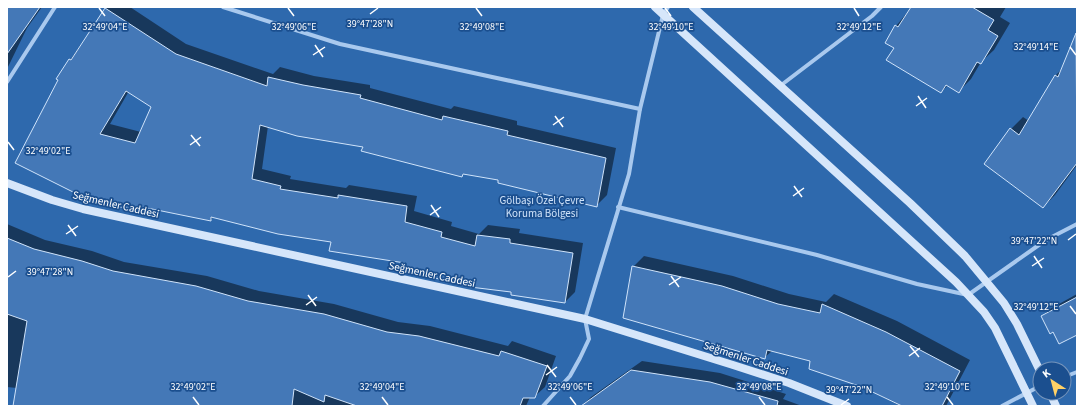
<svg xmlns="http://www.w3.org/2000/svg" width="1084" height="413" viewBox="0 0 1084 413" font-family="'Source Sans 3',sans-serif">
<rect width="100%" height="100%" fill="#1b4f8f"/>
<path fill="#2e69ad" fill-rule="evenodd" d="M7,7H1077V406H7ZM1040,369H1064V393H1040Z"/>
<g fill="#0007" fill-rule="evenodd">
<path d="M7,7H42L27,28L7,69Z"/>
<path d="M107,7H130L186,44L273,74L280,67L314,76L370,85V88L451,109L454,106L517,121V125L616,148L607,195L597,205L499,180L465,173L462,176L364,146L268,126L262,169L291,176L290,179L346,188L349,185L417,196L414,211L452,222L451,226L479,234L488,225L520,229L519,233L583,243L575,292L565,302L512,291L332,241L213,217L211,220L148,208L146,210L58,78ZM129,91L153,107L141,132L110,124Z"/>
<path d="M912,7H1006L1000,17L1010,23L994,50L981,62L971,79L958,92L948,85L941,92L895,48L896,26Z"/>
<path d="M1077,33V165L1055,195L1043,207L985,164L1011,129L1023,117L1029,121L1055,76L1063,68Z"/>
<path d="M7,224L45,240L92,251L124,262L207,276L259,291L334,304L398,322L430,326L508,346L512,341L556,356L545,387L534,397H530L526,406H14L17,388L7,387Z"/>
<path d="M644,256L733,276L789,294L826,302L834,294L897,321L970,360L946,406H901L811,361L772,351L764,358L633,267Z"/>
<path d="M1077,294V334L1042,317L1050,309Z"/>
<path d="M642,361L720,373L786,394L783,399L802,406H582L591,397Z"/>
</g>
<g fill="#4478b7" stroke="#cfe3fa" fill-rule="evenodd">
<path d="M7,7H40L7,54Z"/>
<path d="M911,7H972L994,20L988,30L998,36L981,64L977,62L959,93L946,85L941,93L886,60L894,48L885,43L895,25L898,27Z"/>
<path d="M105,8L176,54L267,86L268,77L303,85L361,95L360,98L442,120L443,116L508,131L507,135L606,158L597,207L498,183V180L463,174L462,177L361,151L363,147L297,136L260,125L252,179L281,186L280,189L338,198V195L407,206L405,222L442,232L441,237L475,246L477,235L510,239V243L573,253L565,303L511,295V292L470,287L404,270L405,263L329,251L331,242L278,234L211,217V221L147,208L146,211L120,207L83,197L15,163L58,80L56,79L69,59L71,60ZM126,91L151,107L135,143L100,134Z"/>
<path d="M1076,33L1077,163L1043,208L984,164L1010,128L1019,135L1055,75L1058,77Z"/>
<path d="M7,238L34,249L82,261L113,271L196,286L248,301L324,314L387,332L419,336L499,356L501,351L547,366L535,398H523L520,406H357L325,395L324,402L294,389L292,406H13L27,321L7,314Z"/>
<path d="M632,266L722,286L778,304L820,313L822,304L886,332L960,371L942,406H902L862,387L809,369L810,361L767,350L765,359L623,318Z"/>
<path d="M1077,297V335L1059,344L1053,332L1050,334L1041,316Z"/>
<path d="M631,370L710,382L778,401L777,406H581Z"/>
</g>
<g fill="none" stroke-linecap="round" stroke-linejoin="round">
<g stroke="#a9c9ee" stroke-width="4">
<path d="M223,7L340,44L640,109"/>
<path d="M7,82L55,7"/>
<path d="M780,86L872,16L881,7"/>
<path d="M618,207L817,255L917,284L968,295L1046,240L1077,224"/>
<path d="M1064,377L1077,372"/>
<path d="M543,406L570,376L580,358L589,339L585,319L629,174L640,109L663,15L668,7"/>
<path d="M1002,406L1040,386"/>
</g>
<g stroke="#d6e6fa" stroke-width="8">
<path d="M655,7L956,282L984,312L995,328L1033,406"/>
<path d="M693,7L910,203L965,256L1004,303L1017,324L1040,371"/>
<path d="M7,183L52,200L83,209L585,319L733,365L789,383L847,406"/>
<path d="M1050,393L1056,406"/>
</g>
</g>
<path fill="none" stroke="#fff" stroke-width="1.5" d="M99,8L105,16M288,8L294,16M476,8L482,16M665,8L671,16M854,8L859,16M370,14L378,8M315,45L323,57M1070,47L1076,55M313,55L325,47M918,96L926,108M916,106L927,98M555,116L563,127M553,125L564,117M191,135L200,146M8,142L14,150M190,145L201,137M794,186L802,197M793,196L804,188M431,205L439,217M430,215L441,207M68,225L76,236M66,234L78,226M1068,240L1076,234M1034,256L1042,268M1032,266L1044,258M671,276L679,287M8,277L16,271M669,285L681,277M308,295L316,306M306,305L317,297M1070,306L1076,314M910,346L919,357M909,356L920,348M547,365L556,377M546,375L557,367M193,397L199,405M382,397L388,405M570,397L576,405M759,397L765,405M947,397L953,405M841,405L849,399"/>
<g text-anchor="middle" stroke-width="3.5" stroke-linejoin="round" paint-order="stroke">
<g font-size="11" fill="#cfe3fa" stroke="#1b4f8f">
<text x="542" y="204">Gölbaşı Özel Çevre<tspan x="542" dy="13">Koruma Bölgesi</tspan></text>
</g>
<g font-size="11" fill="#fff" stroke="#1b4f8f">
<text transform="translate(116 204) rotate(13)" y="4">Seğmenler Caddesi</text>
<text transform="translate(432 274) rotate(12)" y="4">Seğmenler Caddesi</text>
<text transform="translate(746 358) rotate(18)" y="4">Seğmenler Caddesi</text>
</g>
</g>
<g font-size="10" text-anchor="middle" fill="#fff" stroke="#1b4f8f" stroke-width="3.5" stroke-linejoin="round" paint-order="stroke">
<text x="370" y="27">39°47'28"N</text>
<text x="105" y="30">32°49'04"E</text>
<text x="294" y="30">32°49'06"E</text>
<text x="482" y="30">32°49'08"E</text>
<text x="671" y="30">32°49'10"E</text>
<text x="859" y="30">32°49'12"E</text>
<text x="1036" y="50">32°49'14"E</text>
<text x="48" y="154">32°49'02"E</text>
<text x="1034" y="244">39°47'22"N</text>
<text x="50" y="275">39°47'28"N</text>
<text x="1036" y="310">32°49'12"E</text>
<text x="193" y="390">32°49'02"E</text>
<text x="382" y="390">32°49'04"E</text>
<text x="570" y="390">32°49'06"E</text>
<text x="759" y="390">32°49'08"E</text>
<text x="947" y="390">32°49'10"E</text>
<text x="849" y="393">39°47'22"N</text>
</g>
<rect width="1084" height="413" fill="none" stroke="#ffffff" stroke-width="16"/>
<g transform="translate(1052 381) rotate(324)"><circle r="19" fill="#1b4f8f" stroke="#7695bc"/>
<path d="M0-3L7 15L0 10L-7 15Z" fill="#ffd166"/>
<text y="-6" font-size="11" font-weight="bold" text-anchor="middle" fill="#ffffff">K</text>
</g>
</svg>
